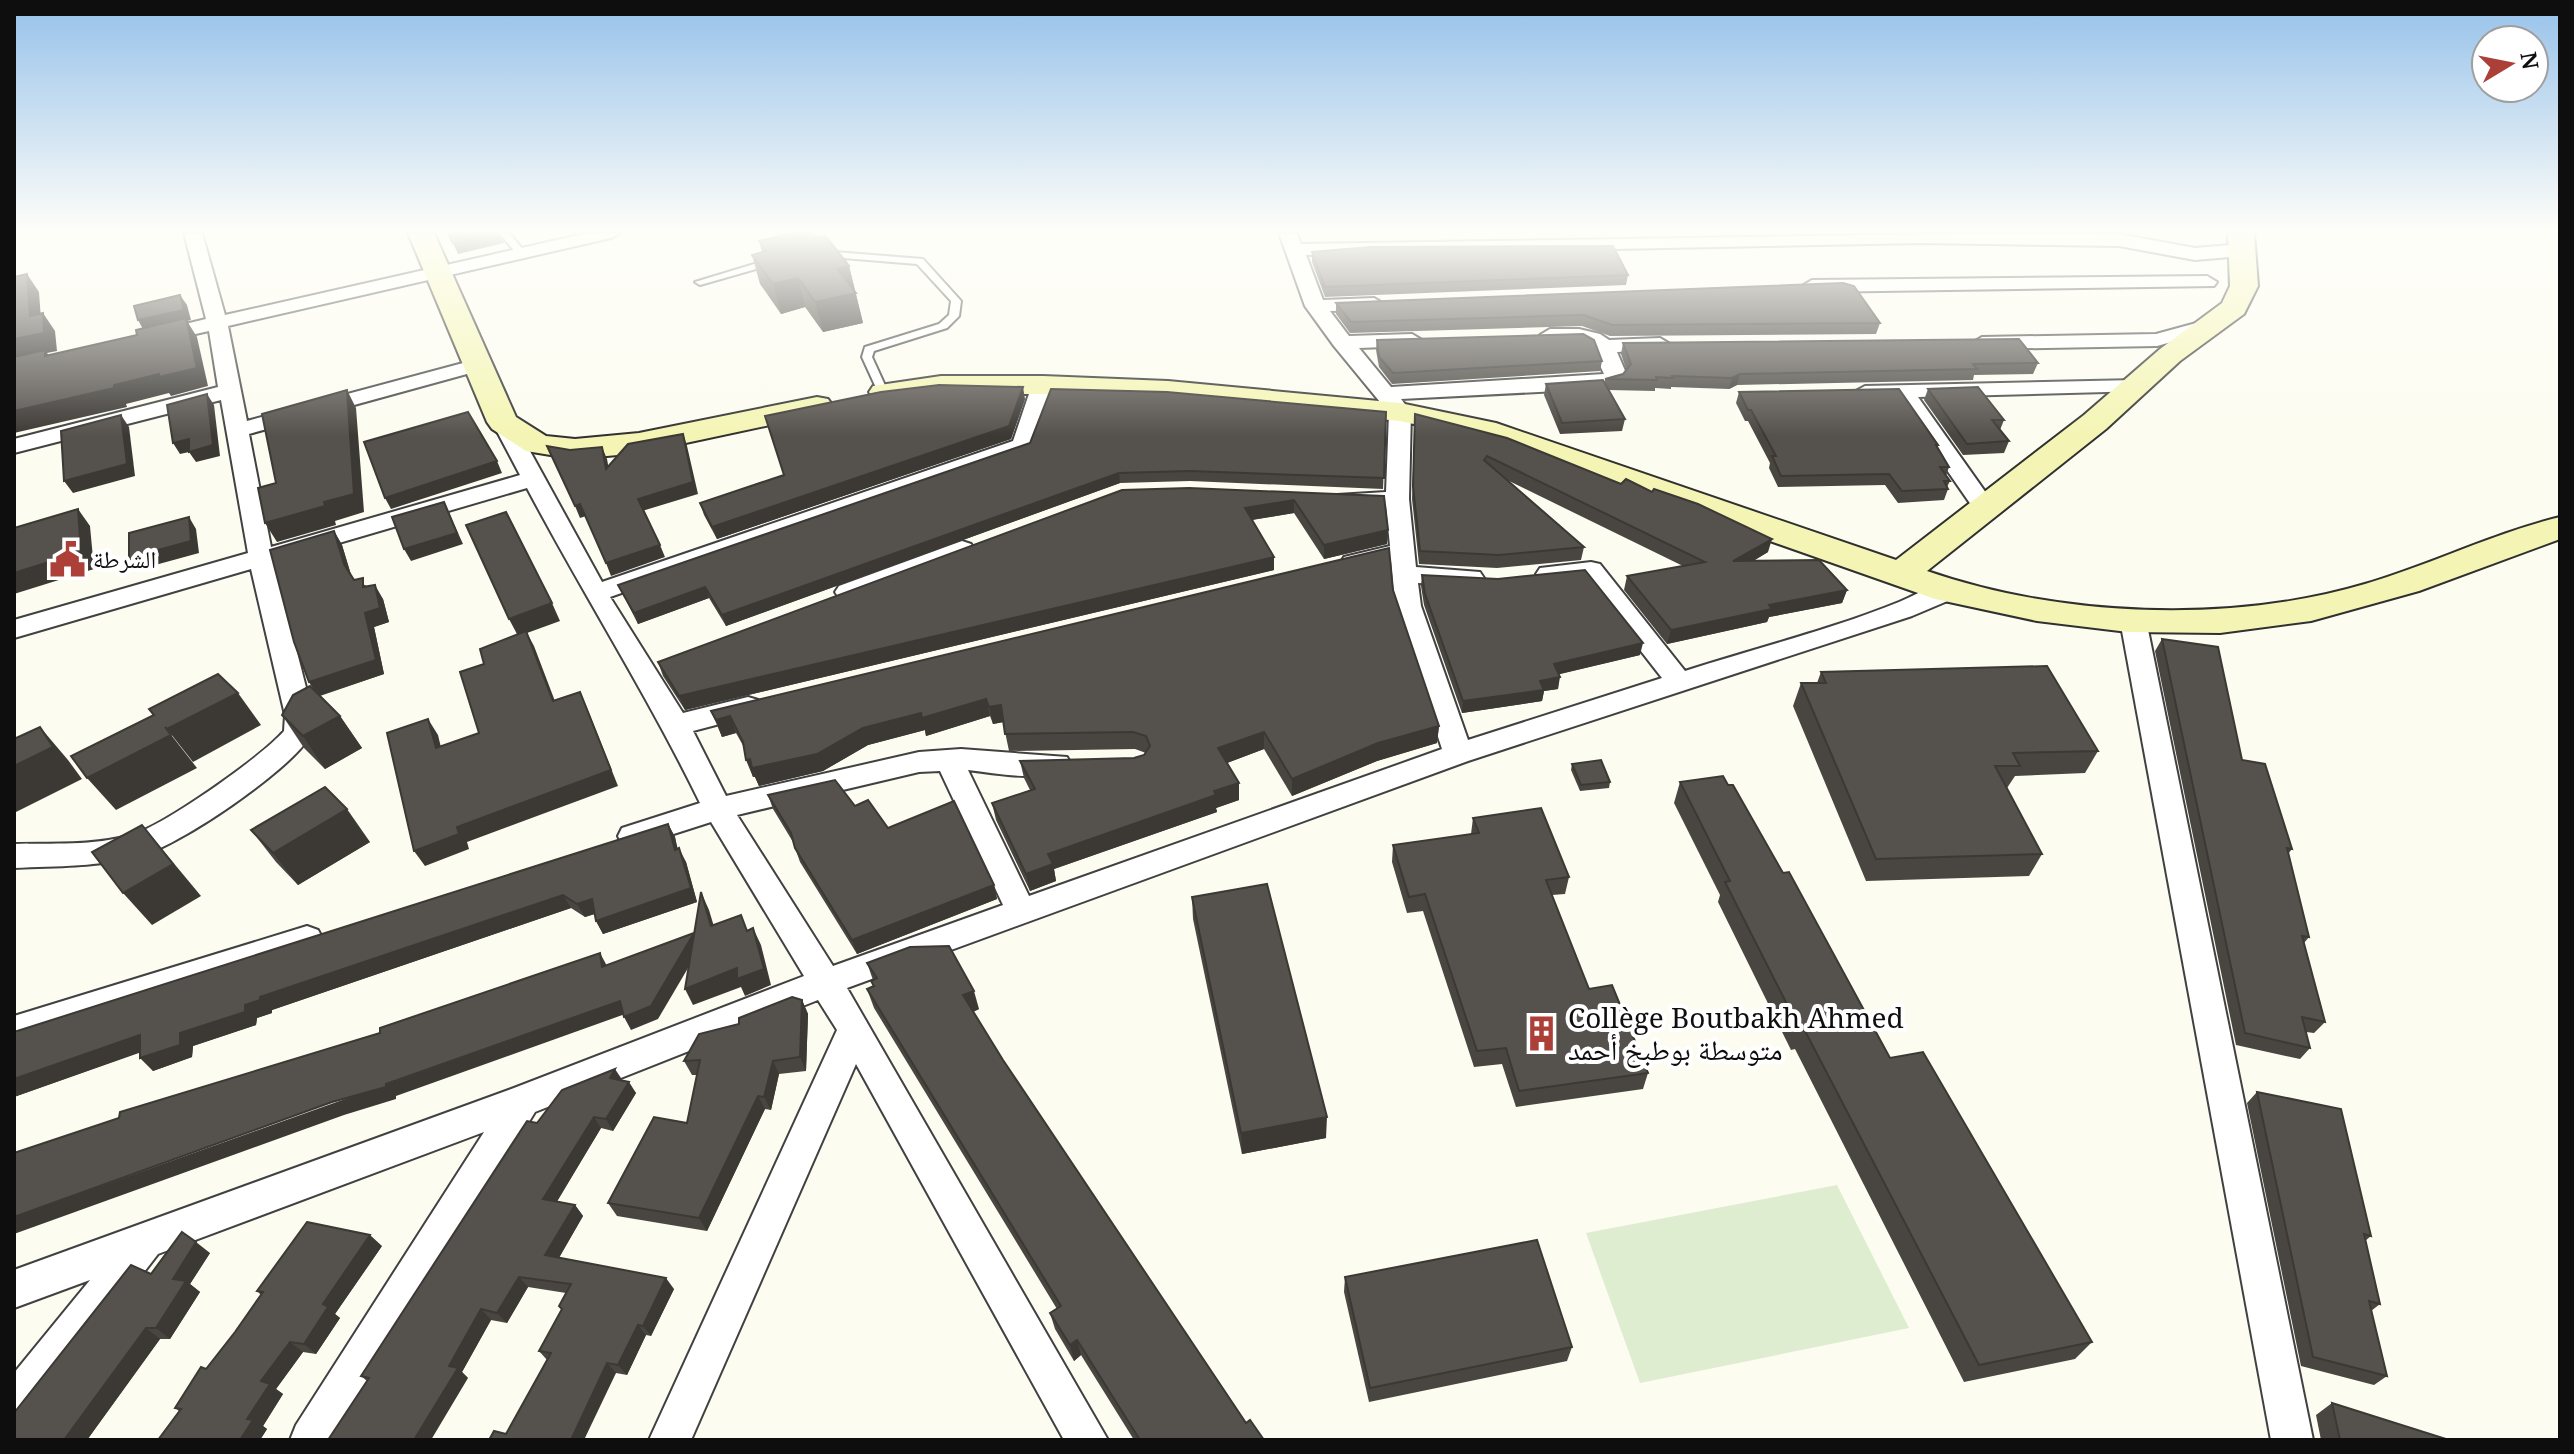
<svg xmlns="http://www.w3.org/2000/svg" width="2574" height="1454" viewBox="0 0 2574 1454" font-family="'Noto Serif','Noto Naskh Arabic',serif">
<rect width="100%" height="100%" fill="#fdfcf1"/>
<path fill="#deeccf" d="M1837,1185L1909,1328L1640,1383L1586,1233Z"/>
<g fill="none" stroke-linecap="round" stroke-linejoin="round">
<defs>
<g id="lane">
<path d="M499,233H509L525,252L523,254H517Z"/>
<path d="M822,251L923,259L961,301L959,316L947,328L874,351L872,357L888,392L887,394L883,395L878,392L862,357L865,347L939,324L949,315L951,301L917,264L819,256V252Z"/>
<path d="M774,258L779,261L777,263L700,285L695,282Z"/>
</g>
<g id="street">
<path d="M184,233H202L225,315L588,233H620L611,238L228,326L247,421L478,359L488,365L485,369L249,434L271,547L520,475L492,422L503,415L514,422L602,582L1013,441L1032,385L1035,380H1051L1054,385L1031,450L610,597L683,713L748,697L758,700L762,707L758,714L693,731L726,796L919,752L961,749L1067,757L1071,764L1067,771C1036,781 1000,774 968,770L1029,896L1442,749L1395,606L1391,561L1353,570L1344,567L1341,562L1344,557L1390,546L1386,506L1337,505L1333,500L1337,495L1386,492L1389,413L1334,346L1305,306L1279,233H1297L1301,244L1998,233L2119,234L2195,248L2242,244L2251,250L2242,256L2195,260L2119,246L1921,243L1306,255L1323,300L1374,298L1384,304L1374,310L1330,311L1349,336L1412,334L1422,340L1412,346L1359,348L1391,387L1604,374L1591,346L1579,341L1543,339L1540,335L1550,329H1579L1600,334L1609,340L1660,338L1670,344L1660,350L1617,352L1626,373C1621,385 1609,386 1597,389L1401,399L1411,412L1409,499L1416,567L1480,572L1484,578L1480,584L1471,586L1418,583L1421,606L1468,740L1662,678L1584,578L1549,582L1540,580L1536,574L1540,568L1591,562L1600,564L1685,671C1756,648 1830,630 1899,602C1916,595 1938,580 1957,585L1961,591L1957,597L1912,616L1468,761L847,988L1108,1440H1064L856,1064L691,1440H649L837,1030L818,1000L535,1112L335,1440H290L296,1425L484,1132L158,1254L29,1421L14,1427V1373L90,1280L14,1308V1270L514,1088L804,976L711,822L633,847L622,844L618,836L622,828L700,803C648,696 583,594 527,488L274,562L313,715C312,724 313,731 308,739C287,772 181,844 143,855C101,867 57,866 14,868V844C52,843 94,846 131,835C164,826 261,757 284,731L285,715L251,569L14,638V620L248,553L221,400L14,453V439L218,387L209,331L155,343L145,337L148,333L206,319ZM940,771L1003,905L833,966L737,815L919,772Z"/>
<path d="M2207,276L2217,282L2214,286L1812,292L1802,286L1812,280Z"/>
<path d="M2211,319L2221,325L2218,329L2157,346L1982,349L1972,343L1982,337L2156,334Z"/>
<path d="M2136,380L2144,381L2147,386L2144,391L1918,397L1996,507L1992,512H1976L1897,398H1865L1854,392L1865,386Z"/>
<path d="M962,541L971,544L974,549L971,554L857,598H839L835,592L839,586Z"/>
<path d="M2133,612L2142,614L2146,620L2313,1440H2271L2120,620L2124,614Z"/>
<path d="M307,926L318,930L323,939L318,948L14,1046V1016Z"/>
</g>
<g id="secondary">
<path d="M408,233H434L516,417L546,436L575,439L639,433L817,397L828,399L833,406L828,413L817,415L639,453L575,459L526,451L492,429L487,422Z"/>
<path d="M2228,233H2254L2258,286L2244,314L2180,361L2106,429L1927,571C2060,617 2230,624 2365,584C2430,565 2494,533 2560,517V539L2419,591L2311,621L2220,633L2128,632L2037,621L1935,599L1477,438L1400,421L1168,399L1043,394H941L884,401L873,398L869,392L873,386L941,376H1043L1168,381L1400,403L1496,423L1896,560L2084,415L2160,349L2222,303L2230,286Z"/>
</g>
</defs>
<use href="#lane" stroke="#414141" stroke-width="4"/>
<use href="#street" stroke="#414141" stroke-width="4"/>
<use href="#secondary" stroke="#303030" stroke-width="4"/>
<use href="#lane" fill="#fff" fill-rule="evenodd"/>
<use href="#street" fill="#fff" fill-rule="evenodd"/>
<use href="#secondary" fill="#f4f5b4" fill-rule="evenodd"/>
</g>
<g fill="#494641">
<path d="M816,237L849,266L863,323L823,332L805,307L781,314L760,284L752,255L762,252L759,241Z"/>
<path d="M1312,252L1628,275L1626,285L1325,297L1312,262Z"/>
<path d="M1336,303L1880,323L1876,334L1610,336L1582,326L1350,333L1336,314Z"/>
<path d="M1377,340L1602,361L1600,371L1392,384L1379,367L1376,350Z"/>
<path d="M1623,343L2038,363L2033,374L1974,375L1973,380L1737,385L1729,389L1671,387V389L1655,388V391L1609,390L1625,419L1622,431L1560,434L1544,395L1546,384L1605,383V379L1623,374L1626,369L1621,354Z"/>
<path d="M1928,389L2004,420L2000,430L2009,441L2004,453L1963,455L1924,400Z"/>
<path d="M1739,392L1938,445L1937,448L1949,467L1946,476L1950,481L1947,487L1948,489L1944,500L1898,503L1885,485L1778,487L1769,468L1770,463L1748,421H1745L1736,403Z"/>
<path d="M1025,399L1011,439L717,539L704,515L700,503Z"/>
<path d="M1386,412L1383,489L1190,481L1120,483L726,626L709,598L638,624L618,585Z"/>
<path d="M1415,414L1768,552L1753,561L1847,590L1842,603L1769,617L1767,622L1667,644L1624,590L1627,576L1683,566L1507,480L1584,547L1581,560L1497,568L1419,564L1412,499Z"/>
<path d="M1122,490L1384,496L1388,530L1387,544L1324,559L1294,513L1252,520L1274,557V570L685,710L663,676L658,662Z"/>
<path d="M334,531L342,545L351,575L354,580L367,586L383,599L389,622L374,627L384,674L320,696L340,716L362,748L325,769L304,748L282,715L315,691L309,682Z"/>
<path d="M1422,575L1640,655L1559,674L1558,689L1544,691L1542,701L1462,713L1424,605L1421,586Z"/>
<path d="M1393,590L1439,726L1437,743L1377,761L1292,796L1264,749L1227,763L1239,783V800L1216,808L1217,812L1054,869L1056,881L1030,891L996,820L992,803L1030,790L1024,778L1020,761L1134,758L1144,755L1146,753L1135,749L1009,751L1003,722L993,724L990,716L926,736L925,730L868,745L823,771L759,786L755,777H753L745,749L736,733L722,737L711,711Z"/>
<path d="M2162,639L2242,760L2292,849L2288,854L2309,937L2304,943L2325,1022L2314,1033L2306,1032L2310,1048L2300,1059L2236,1045L2155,651Z"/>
<path d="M1821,672L2098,751L2085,773L2015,776L2007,788L2042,854L2029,876L1866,881L1793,706L1801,683H1817Z"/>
<path d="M1572,764L1610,782L1609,788L1580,791L1571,770Z"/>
<path d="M1680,782L1890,1058L2092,1342L2075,1359L1964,1382L1795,1049L1791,1050L1718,902L1720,895L1674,803Z"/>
<path d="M768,795L855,806L888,828L994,885L997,899L857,954L800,862L793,842L773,809Z"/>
<path d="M1473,818L1569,877L1565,894L1552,895L1589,989L1648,1073L1643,1089L1516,1107L1502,1064L1474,1067L1423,911L1407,913L1392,862L1393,845L1471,834Z"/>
<path d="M668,824L675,837L677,849L686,862L697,902L603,934L596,921L595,914L585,917L571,908L272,1010V1013L257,1018L256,1025L193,1046L192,1057L153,1071L140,1052L14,1097V1032Z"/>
<path d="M251,830L370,842L298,885L276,862Z"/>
<path d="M1192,897L1326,1138L1242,1154L1193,919Z"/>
<path d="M867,963L979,1009L973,1012L1003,1060L1246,1423L1264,1440H1134L1081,1355L1074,1361L1055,1329L1050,1313L1057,1309L874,1008L867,989L873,986L871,981L873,980Z"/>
<path d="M802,1000L808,1014L806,1071L779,1074L771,1110L765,1109L707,1231L617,1216L608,1203L687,1123L697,1075H692L684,1061L739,1024Z"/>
<path d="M622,1080L636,1093L613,1131L601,1128L557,1201L575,1205L583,1216L559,1258L674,1289L651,1336L646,1335L627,1375L616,1373L506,1434L547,1360L539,1351L562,1309L566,1293L528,1287L507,1323L491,1320L462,1372L468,1378L367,1381L361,1376L537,1123Z"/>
<path d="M2257,1092L2371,1236L2365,1241L2380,1304L2371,1311L2387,1376L2374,1385L2301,1366L2247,1103Z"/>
<path d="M382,1246L335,1314L340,1318L316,1354L303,1352L276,1389L283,1394L263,1426L267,1429L260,1440H158L179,1411L175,1408L235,1332L261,1295L257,1291Z"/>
<path d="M210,1253L190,1284L200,1292L170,1339H160L87,1440H14L151,1274Z"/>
<path d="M1345,1277L1572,1347L1567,1361L1369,1402L1344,1292Z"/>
<path d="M2332,1403L2449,1440H2321L2316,1415Z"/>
</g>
<g fill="#3c3935">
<path d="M500,233L504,243L458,254L453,243Z"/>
<path d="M849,266L863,323L823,332L815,302L837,269Z"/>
<path d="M27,274L39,292L42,333L43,313L55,331L57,351L47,353L58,369L14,361V339L30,316Z"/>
<path d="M798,278L805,307L781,314L773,284Z"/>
<path d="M180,295L187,305L191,320L187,321L197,337L208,386L171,396L169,393L126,404L127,407L14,433V411L114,385L144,331L138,320Z"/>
<path d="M1740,374L1737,385L1729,389L1732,378Z"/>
<path d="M1023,387L1025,399L1011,439L717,539L712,527Z"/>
<path d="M347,390L356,408L364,512L335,521L336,525L277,542L265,523L324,502Z"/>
<path d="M207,394L214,405L220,456L196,462L189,452L180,454L173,443Z"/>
<path d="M121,415L129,427L135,476L73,493L64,481Z"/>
<path d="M683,434L687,446L698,494L642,511L638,499Z"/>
<path d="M602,447L607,459L611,481L606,469Z"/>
<path d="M497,461L502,473L391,509L385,498Z"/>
<path d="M1119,473L1120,483L726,626L722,615Z"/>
<path d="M1294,500V513L1245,521V508Z"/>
<path d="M444,502L463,544L411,561L404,549Z"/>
<path d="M580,504L586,516L580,518L575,506Z"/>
<path d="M78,509L90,526L94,569L14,594V573Z"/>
<path d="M189,517L196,529L199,553L137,570L129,558Z"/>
<path d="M1388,530L1387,544L1324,559V545Z"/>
<path d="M334,531L342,545L352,578L344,564Z"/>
<path d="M1772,539L1768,552L1730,575L1733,561Z"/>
<path d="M660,545L665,557L611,576L606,563Z"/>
<path d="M1274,557V570L685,710L679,696Z"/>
<path d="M375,585L383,599L389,622L374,627L384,674L318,696L309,682L365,613Z"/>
<path d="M705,587L709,598L638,624L634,613Z"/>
<path d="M1847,590L1842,603L1769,617L1767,622L1667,644L1671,630L1769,605Z"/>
<path d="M552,603L560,621L527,633L534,646L561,717L509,619Z"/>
<path d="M1643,643L1640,655L1552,676L1554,664Z"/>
<path d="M1560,677L1558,689L1544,691L1542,701L1462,713L1463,701L1540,681Z"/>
<path d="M580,692L587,708L618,786L467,842L469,849L425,866L414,851L457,827Z"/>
<path d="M238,693L261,725L193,762L167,729Z"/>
<path d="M986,699L990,716L926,736L925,730L868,745L823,771L759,786L755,777H753L746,760L863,728L921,713Z"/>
<path d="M1001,705L1004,722L993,724L989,707Z"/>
<path d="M340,716L362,748L325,769L303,736Z"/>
<path d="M730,716L736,733L722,737L716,720Z"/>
<path d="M428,719L438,735L445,764L436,748Z"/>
<path d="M1439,726L1437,743L1377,761L1292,796V779L1378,743Z"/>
<path d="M40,727L68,760L82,779L14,813V766Z"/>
<path d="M165,727L197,768L116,810L87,778Z"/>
<path d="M1264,732V749L1219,766L1218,748Z"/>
<path d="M1239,783V800L1216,808L1217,812L1054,869L1056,881L1030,891L1026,874L1048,854Z"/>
<path d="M347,809L370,842L298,885L273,853Z"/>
<path d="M668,824L675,837L681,863L675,850Z"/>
<path d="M142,825L201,896L152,925L123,893Z"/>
<path d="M679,848L686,862L697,902L603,934L596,921Z"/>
<path d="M994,885L997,899L857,954L852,940Z"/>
<path d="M701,892L709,910L719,943L711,926Z"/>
<path d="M563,895L571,908L272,1010V1013L257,1018L256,1025L193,1046L192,1057L153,1071L140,1058L180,1033L245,1005L260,997Z"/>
<path d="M592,899L600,912L585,917L577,904Z"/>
<path d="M753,928L761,945L771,985L745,996L741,987L693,1005L685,989Z"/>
<path d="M694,933L701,946L658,1019L631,1030L624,1017Z"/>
<path d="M600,953L607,966L602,967Z"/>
<path d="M974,991L979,1009L968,1014L963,995Z"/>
<path d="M802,1000L808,1014L806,1071L800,1057Z"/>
<path d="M620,1001L628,1013L396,1096V1099L344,1115L14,1234V1217Z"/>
<path d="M140,1035L153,1048L14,1097V1079Z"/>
<path d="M773,1061L779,1074L771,1110L764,1097Z"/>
<path d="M615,1069L623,1081L610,1078Z"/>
<path d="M629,1082L636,1093L613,1131L606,1119Z"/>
<path d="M758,1096L765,1109L707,1231L699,1218Z"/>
<path d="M594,1117L601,1128L552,1210L543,1199Z"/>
<path d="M1327,1117L1326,1138L1242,1154L1241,1133Z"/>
<path d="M575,1205L583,1216L554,1266L545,1255Z"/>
<path d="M370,1235L382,1246L335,1314L340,1318L316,1354L304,1344L323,1304Z"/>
<path d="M196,1242L210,1253L190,1284L200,1292L170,1339L156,1328L173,1279Z"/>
<path d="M519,1277L528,1287L507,1323L497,1313Z"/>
<path d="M666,1278L674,1289L651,1336L643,1326Z"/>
<path d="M481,1309L491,1320L462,1372L468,1378L431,1440H414L449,1366Z"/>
<path d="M638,1325L646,1335L627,1375L618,1365Z"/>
<path d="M146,1328L160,1339L87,1440H64Z"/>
<path d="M1077,1340L1081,1355L1074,1361L1070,1345Z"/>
<path d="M290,1342L303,1352L276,1389L283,1394L263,1426L267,1429L260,1440H240L261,1381Z"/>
<path d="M607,1363L616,1373L584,1440H571Z"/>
</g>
<g fill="#55514c" stroke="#3c3935" stroke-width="2">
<path d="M448,233H500L453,243Z"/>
<path d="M792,233H812L816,237L825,235L849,266L837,269L856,293L815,302L798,278L773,284L752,255L766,251L759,241Z"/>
<path d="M1613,246L1628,275L1325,287L1312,252L1371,247Z"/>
<path d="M27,274L30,316L43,313L44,333L14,339V277Z"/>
<path d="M1843,283L1854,286L1880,323L1612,325L1584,315L1351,322L1336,303Z"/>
<path d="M180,295L184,310L138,320L134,306Z"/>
<path d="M186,318L197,368L159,377V374L114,385V388L14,411V357L45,350V356L137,335L136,330Z"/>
<path d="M1583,334L1594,340L1602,361L1393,373L1379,357L1377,340Z"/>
<path d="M2019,339L2038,363L1973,364L1977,369L1740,374L1732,378L1672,376L1673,378L1656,377L1657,380L1605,379L1623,374L1631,364L1623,343Z"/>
<path d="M1603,380L1625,419L1562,423L1546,384Z"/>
<path d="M939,385L1023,387L1009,426L712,527L700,503L784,475L765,416L881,392Z"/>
<path d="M1978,387L2004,420H1992L2009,441L1967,444L1928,389Z"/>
<path d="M1051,389L1167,392L1386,412L1384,478L1190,471L1119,473L722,615L705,587L634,613L618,585L1030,443Z"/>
<path d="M1899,389L1938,445H1936L1949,467H1940L1950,481H1944L1948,489L1902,491L1889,474L1781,476L1772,456H1776L1751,410H1748L1739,392Z"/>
<path d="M347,390L354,494L324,502L325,506L265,523L258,488L276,483L262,414Z"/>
<path d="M207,394L213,445L189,452V439L173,443L167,405Z"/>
<path d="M468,412L497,461L385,498L364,442Z"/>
<path d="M1415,414L1507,438L1621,484L1626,479L1652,492L1654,489L1698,504L1772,539L1733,561L1819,560L1847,590L1769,605L1772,609L1671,630L1627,576L1705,562L1487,456L1484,460L1584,547L1499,555L1420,551L1413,486Z"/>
<path d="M121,415L127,464L64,481L61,431Z"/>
<path d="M683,434L693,482L638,499L660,545L606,563L580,504L575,506L547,446L570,450L602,447L606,469L628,444Z"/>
<path d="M1189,488L1384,496L1388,530L1324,545L1294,500L1245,508L1274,557L679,696L658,662L1122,490Z"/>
<path d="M444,502L457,533L404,549L392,517Z"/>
<path d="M78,509L81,552L14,573V528Z"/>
<path d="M506,512L552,603L509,619L466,525Z"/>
<path d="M189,517L191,541L129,558V533Z"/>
<path d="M334,531L344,564L354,580L363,578V587L375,585L380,608L365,613L376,660L309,682L294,642L270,550Z"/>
<path d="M1389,548L1393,590L1439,726L1378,743L1292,779L1264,732L1218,748L1239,783L1214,791L1216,795L1048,854L1053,864L1026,874L992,803L1035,789L1020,761L1134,758L1144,755L1150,746L1146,736L1133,732L1005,734L1001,705L989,707L986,699L922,718L921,713L863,728L817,754L752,768L750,759L746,760L743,742L730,716L716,720L711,711Z"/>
<path d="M1585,570L1643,643L1554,664L1560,677L1540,681L1544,690L1463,701L1425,594L1422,575L1498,579Z"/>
<path d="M526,631L553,701L580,692L611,770L457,827L459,834L414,851L387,733L428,719L436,748L479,733L460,672L484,664L480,649Z"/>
<path d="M2162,639L2218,647L2242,760L2265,764L2292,849L2287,848L2309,937L2302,936L2325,1022L2302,1017L2310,1048L2245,1033Z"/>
<path d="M2047,666L2098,751L2013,753L2020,766H1995L2042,854L1876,859L1801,683H1826L1821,672Z"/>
<path d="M218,674L238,693L167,729L165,727L171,735L87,778L71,756L154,715L149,709Z"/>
<path d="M310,686L340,716L303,736L282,715L293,695Z"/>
<path d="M40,727L53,747L14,766V739Z"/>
<path d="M1601,760L1610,782L1581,785L1572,764Z"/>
<path d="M1723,776L1728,785H1733L1783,873L1789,872L1890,1058L1923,1052L2092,1342L1979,1365L1804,1029L1800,1030L1725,882L1730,881L1680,782Z"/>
<path d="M835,780L855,806L868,800L888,828L954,801L994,885L852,940L795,848L791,833L768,795Z"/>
<path d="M325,787L347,809L273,853L251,830Z"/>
<path d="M1541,808L1569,877L1546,880L1589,989L1612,985L1648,1073L1519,1091L1506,1048L1477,1051L1425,894L1409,897L1393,845L1479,833L1473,818Z"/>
<path d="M668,824L675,850L679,848L691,888L596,921L592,899L577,904L563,895L260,997V1000L245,1005V1012L180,1033V1045L140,1058V1035L14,1079V1032Z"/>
<path d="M142,825L173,864L123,893L92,852Z"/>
<path d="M1267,884L1327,1117L1241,1133L1192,897Z"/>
<path d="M701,892L711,926L741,915L747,931L753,928L764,969L737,979V968L685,989Z"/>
<path d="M694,933L651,1006L624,1017L620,1001L386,1084V1087L332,1102L14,1217V1153L119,1118L120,1112L380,1033V1028L600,953L602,967Z"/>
<path d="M949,946L974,991L963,995L1003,1060L1246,1423L1250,1420L1264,1440H1140L1077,1340L1070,1345L1050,1313L1061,1306L867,989L874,986L871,981L877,978L867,963L910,947Z"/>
<path d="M792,997L802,1000L800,1057L773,1061L764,1097L758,1096L699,1218L608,1203L654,1117L687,1123L700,1060L684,1061L699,1034L739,1024V1018Z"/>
<path d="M615,1069L610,1078L629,1082L606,1119L594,1117L543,1199L575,1205L545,1255L666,1278L643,1326L638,1325L618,1365L607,1363L571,1440H489L494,1431L506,1434L551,1353L539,1351L562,1309L559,1306L571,1284L519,1277L497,1313L481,1309L449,1366L458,1368L414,1440H328L369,1378L361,1376L527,1121L537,1123L562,1090Z"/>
<path d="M2257,1092L2341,1109L2371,1236L2364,1234L2380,1304L2369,1301L2387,1376L2313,1357Z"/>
<path d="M307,1222L370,1235L323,1304L328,1307L304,1344L290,1342L261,1381L270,1384L247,1419L253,1420L240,1440H158L181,1409L175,1408L201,1367L206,1369L235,1332L263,1292L257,1291Z"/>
<path d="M182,1232L196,1242L173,1279L186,1281L156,1328H146L64,1440H14V1413L131,1265L151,1274Z"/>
<path d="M1537,1240L1572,1347L1370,1388L1345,1277Z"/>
<path d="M2332,1403L2449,1440H2340Z"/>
</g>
<linearGradient id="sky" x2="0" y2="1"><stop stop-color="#96c1ea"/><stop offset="0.53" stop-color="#fefef9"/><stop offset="1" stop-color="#fefef9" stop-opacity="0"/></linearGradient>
<rect width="2574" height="436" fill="url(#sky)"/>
<defs>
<symbol id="civic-bare" viewBox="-9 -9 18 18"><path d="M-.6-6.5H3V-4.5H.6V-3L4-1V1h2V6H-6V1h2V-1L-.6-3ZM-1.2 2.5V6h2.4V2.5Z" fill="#ac4038" stroke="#fff" stroke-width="2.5" paint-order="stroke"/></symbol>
<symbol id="building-bare" viewBox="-9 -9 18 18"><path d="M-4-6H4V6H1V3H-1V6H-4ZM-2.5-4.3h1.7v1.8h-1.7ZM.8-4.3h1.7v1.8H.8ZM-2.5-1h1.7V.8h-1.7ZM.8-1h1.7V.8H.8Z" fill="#ac4038" stroke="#fff" stroke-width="2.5" paint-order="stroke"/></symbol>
</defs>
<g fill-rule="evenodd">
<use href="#civic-bare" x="42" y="534" width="51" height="51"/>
<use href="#building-bare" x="1516" y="1008" width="51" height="51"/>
</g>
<g text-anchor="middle" stroke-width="8" stroke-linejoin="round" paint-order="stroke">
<g font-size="24" fill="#0e0e0e" stroke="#fff" text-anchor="start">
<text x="93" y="568">الشرطة</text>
</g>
<g font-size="28" fill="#0e0e0e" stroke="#fff" text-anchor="start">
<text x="1568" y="1028">Collège Boutbakh Ahmed<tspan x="1568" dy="32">متوسطة بوطبخ أحمد</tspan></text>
</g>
</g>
<rect width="2574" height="1454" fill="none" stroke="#0e0e0e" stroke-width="32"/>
<g transform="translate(2510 64) rotate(80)"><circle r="38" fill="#ffffff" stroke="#9f9f9f" stroke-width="2"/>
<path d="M0-6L14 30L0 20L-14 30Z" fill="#ac4038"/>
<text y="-12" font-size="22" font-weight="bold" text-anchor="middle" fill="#0e0e0e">N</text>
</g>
</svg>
